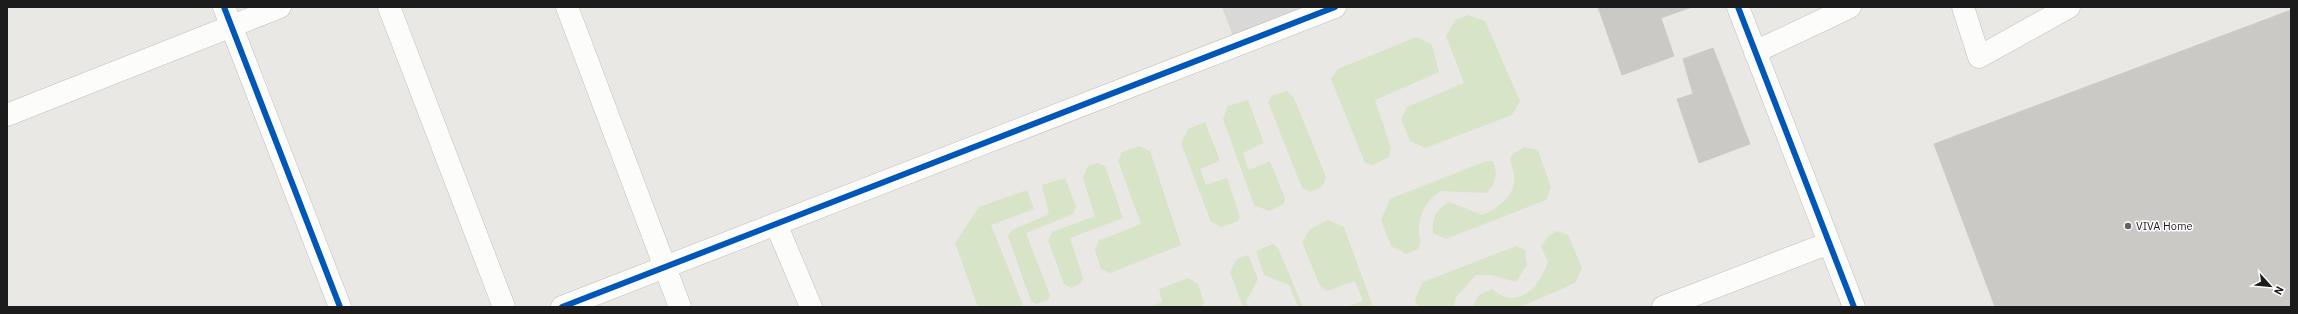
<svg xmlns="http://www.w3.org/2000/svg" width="2298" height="314" viewBox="0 0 2298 314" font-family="'IBM Plex Sans',sans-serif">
<rect width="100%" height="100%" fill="#eae8e5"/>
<path fill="#d9d8d6" d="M1222,7H1306L1233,36Z"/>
<g fill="#d7e4c7">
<path d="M1468,15L1485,21L1520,101L1512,115L1425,148L1410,141L1401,119L1407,107L1464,83L1446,36L1455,20Z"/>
<path d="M1416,37L1432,45L1439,72L1375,100L1391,148L1389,157L1373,165L1365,163L1331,79L1338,69Z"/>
<path d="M1287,91L1294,98L1326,177L1322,187L1310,192L1302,188L1268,102L1273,95Z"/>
<path d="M1248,100L1264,143L1243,153L1249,170L1270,161L1285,198L1284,204L1269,211L1254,205L1223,119L1228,106Z"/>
<path d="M1205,122L1220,161L1200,169L1206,185L1227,178L1240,217L1238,221L1222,227L1211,222L1181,143L1188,129Z"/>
<path d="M1139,146L1150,151L1181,245L1110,273L1101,269L1095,250L1098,241L1141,224L1118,161L1122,152Z"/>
<path d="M1525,147L1538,150L1551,187L1546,200L1446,239L1433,233C1431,219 1437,209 1449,202L1482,215C1497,209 1516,196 1514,177C1514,171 1511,165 1510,158L1514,153Z"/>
<path d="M1486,161H1493C1498,176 1497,182 1486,193L1441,191C1425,201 1419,214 1419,233C1420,239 1421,244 1418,249L1406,254L1391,246L1381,220L1390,199Z"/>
<path d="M1097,163L1105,166L1123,218L1070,238L1083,278L1081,283L1071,288L1064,284L1048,240L1052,232L1095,216L1083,178L1088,166Z"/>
<path d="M1065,178L1076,207L1073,214L1026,233L1050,295L1048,300L1036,304L1031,301L1008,236L1012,230L1049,214L1042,185Z"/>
<path d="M1027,190L1034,209L991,225L1023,305L1021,307H978L955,243L979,207Z"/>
<path d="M1328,220L1344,227L1373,307H1346L1363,301L1355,281L1327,291L1320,286L1302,242L1310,229Z"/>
<path d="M1557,231L1568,235L1582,268L1575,283L1520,307H1472L1479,295L1492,289C1496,292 1501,296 1506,297C1528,302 1543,279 1548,261L1541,247L1548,236Z"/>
<path d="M1273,244L1278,248L1303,307H1298L1289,285L1264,275L1256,251Z"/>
<path d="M1516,246L1525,250L1527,265L1516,282L1491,275H1476L1456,297L1454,307H1418L1415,299L1423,282Z"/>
<path d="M1248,255L1258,279L1246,302L1248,307H1243L1230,272L1237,259Z"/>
<path d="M1188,278L1198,284L1204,303L1201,307H1149L1162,302L1159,289Z"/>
</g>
<g fill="#cbc9c6" stroke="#cdcac7">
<path d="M1598,7H1692L1661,18L1674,56L1622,75Z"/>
<path d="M2291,10V307H1995L1934,144Z"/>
<path d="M1713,48L1750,144L1699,163L1677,99L1693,94L1683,59Z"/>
</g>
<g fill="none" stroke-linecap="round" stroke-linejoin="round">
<defs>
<g id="minor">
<path d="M224,7L340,307"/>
<path d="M389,7L504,307"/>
<path d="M567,7L680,307"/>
<path d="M1738,7L1854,307"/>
<path d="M1963,7L1979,57L2069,7"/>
<path d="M1755,52L1850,7"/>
<path d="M7,115L280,7"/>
<path d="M776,224L811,307"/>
<path d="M562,307L1335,7"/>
<path d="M1663,307L1829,243"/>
</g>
</defs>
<use href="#minor" stroke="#c0bfbd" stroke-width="23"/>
<use href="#minor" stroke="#fcfcfb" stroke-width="22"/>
<defs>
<g id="cycleway">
<path d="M224,7L340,307"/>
<path d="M1738,7L1854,307"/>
<path d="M562,307L1335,7"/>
</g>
</defs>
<use href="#cycleway" stroke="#fff" stroke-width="8"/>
<use href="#cycleway" stroke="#0057b8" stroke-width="6"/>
</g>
<circle fill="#646362" stroke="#fff" stroke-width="1.5" cx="2128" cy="226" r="4"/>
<g text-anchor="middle" stroke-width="3" stroke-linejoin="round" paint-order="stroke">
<g font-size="11" fill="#1c1c1c" stroke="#fff" text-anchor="start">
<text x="2136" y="230">VIVA Home</text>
</g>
</g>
<rect width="2298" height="314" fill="none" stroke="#1c1c1c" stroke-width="16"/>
<g transform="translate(2270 286) rotate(117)" stroke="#ffffff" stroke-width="3" paint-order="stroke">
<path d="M0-3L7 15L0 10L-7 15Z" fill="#1c1c1c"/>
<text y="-6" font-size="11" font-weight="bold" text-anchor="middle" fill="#1c1c1c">N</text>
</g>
</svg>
